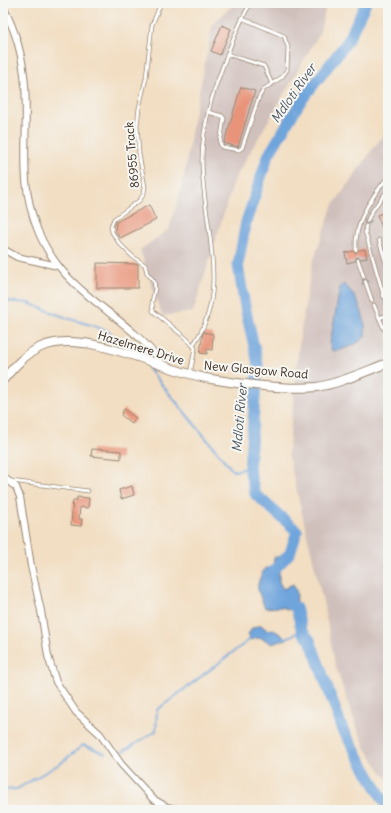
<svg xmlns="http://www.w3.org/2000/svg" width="391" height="813" viewBox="0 0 391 813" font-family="Delius,sans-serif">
<rect width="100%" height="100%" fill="#f6f6f2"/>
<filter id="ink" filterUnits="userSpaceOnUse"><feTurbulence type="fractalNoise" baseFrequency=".025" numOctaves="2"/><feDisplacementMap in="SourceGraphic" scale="8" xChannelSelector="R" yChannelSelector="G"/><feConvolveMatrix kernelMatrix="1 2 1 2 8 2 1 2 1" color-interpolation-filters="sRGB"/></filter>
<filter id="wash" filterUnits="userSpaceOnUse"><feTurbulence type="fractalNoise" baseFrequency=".012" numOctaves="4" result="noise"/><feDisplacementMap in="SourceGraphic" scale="16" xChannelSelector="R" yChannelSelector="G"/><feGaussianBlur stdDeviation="0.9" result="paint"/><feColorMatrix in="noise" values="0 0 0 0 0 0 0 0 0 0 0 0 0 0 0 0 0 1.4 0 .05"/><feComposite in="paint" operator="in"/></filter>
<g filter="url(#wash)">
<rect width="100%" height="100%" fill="#f2dec2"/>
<g fill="#d0c0bc">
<path d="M235,3H327L319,34L235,178L193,312L162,316L140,250L169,229L183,182L193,121L213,24Z"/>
<path d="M388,131V781L366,749L353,717L335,665L324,606L288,454L300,334L312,265L332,207L380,139Z"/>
</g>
<g fill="#6fa5dc" stroke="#55687d">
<path d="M344,284C357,296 367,318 365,336C360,344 341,351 332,351L330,344L340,287Z"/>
<path d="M274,557H280L286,564L279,572V582L283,589L293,584L297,593L296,607L289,610L282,607L265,608C257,588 254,588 265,568L270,569L273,566Z"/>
<path d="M261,625L267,630L273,629L287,639L272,644C264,639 260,636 251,640L248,635L252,628Z"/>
</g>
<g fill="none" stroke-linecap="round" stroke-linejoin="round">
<g stroke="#6fa5dc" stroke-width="2">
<path d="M3,301L28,303L67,318L94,326L109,332L126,348"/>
<path d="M149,369L233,471L249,468"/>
<path d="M284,639L302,631"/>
<path d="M119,754L156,731L157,710L253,637"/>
<path d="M3,790L17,789L61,763L83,745L105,753"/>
</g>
<g stroke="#6fa5dc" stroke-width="11">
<path d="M273,571L290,553L297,531L255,494L249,468L258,364L245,307L238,265L246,222L268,156L299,104L347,42L366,3"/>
<path d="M283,599L296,608L302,631L310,640L343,730L388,808"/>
</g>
</g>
<g id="blocks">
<g fill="#e9947a">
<path d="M222,25L231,29L220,55L211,51Z"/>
<path d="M241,87L255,91L238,147L224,143Z"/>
<path d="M149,205L156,220L120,238L115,230L116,222Z"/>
<path d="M388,211V242L377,215Z"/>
<path d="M365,249L367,258L361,259L357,257L355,261L347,263L345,253L353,251L356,253L359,250Z"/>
<path d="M97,263L138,264V288H97Z"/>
<path d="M203,332L213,334L212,350L207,349V354L200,353Z"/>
<path d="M124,409L136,418L132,424L121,415Z"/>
<path d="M92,449L121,451V459L91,456Z"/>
<path d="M132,486L134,495L121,499L119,490Z"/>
<path d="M77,497L89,498L88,508L80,507L79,519H82L81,526L71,525L73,500H77Z"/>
</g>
</g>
</g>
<g filter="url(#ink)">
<use href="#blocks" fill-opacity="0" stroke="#968470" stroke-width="1"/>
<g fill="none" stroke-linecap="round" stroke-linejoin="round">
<defs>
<g id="service">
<path d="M161,3L152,25L146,78L139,108L137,125L139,154L145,187L144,193L140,200L114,219L111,226L112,232L119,243L132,256L145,265L147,273L154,281L155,288L152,302L153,311L187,339L195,348L190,374"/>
<path d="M227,54L264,66L272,84"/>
<path d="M208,112L222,116L224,118L220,143L222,147L239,150L242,148L259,97L264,89L282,77L287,70L288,47L284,36L242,18"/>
<path d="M379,240L388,270"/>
<path d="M356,250C354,222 371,198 388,177"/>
<path d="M358,260L372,301"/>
<path d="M384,297L365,231C367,214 378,203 388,190"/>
<path d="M386,301L388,307"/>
<path d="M374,305L384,329L388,331"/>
<path d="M379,318L388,315"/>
<path d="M193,345C232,290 202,222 202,161C202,121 215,86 229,50C236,33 241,18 251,3"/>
<path d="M11,481L88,491"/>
</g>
<g id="minor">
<path d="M3,7C16,31 23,57 25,85C29,137 17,180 38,231C66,298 125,311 163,365"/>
<path d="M3,249L17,257L58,266"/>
<path d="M3,477L16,487L20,497L31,566L41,611L48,656L56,682L76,712L100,734L121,764L153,799L167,807L181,810"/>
</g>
<path id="tertiary" d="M3,380C14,367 25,354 41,347C87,327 163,372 211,379C239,384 288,390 316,387C339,384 366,371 388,363"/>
</defs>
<use href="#service" stroke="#968470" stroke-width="4.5"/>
<use href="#minor" stroke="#968470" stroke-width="8"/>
<use href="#tertiary" stroke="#968470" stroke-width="10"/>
<path stroke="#968470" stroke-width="1" stroke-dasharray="3 3" stroke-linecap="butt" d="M3,528L5,523L3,518H6V530L3,534"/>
<use href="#service" stroke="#fff" stroke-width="3"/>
<use href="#minor" stroke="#fff" stroke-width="6"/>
<use href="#tertiary" stroke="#fff" stroke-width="8"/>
</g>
<defs><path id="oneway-chevron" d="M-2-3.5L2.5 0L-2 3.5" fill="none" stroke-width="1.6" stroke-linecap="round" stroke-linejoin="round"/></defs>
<g stroke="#a79f9a">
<use href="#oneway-chevron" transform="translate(367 222) rotate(106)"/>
<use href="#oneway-chevron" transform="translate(365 281) rotate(-110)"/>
</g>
</g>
<g text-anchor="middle" stroke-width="4" stroke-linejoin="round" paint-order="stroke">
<g font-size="12" fill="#3b2a1e" stroke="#f6f6f2">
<text transform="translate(132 155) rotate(-95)" y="4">86955 Track</text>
<text transform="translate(141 348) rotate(17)" y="4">Hazelmere Drive</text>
<text transform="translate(256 370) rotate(5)" y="4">New Glasgow Road</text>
</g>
<g font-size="13" font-style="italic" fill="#4d5560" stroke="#f6f6f2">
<text transform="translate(293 93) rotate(-55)" y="5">Mdloti River</text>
<text transform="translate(239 418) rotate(-85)" y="5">Mdloti River</text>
</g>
</g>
<rect width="391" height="813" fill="none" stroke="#f6f6f2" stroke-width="16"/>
</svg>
